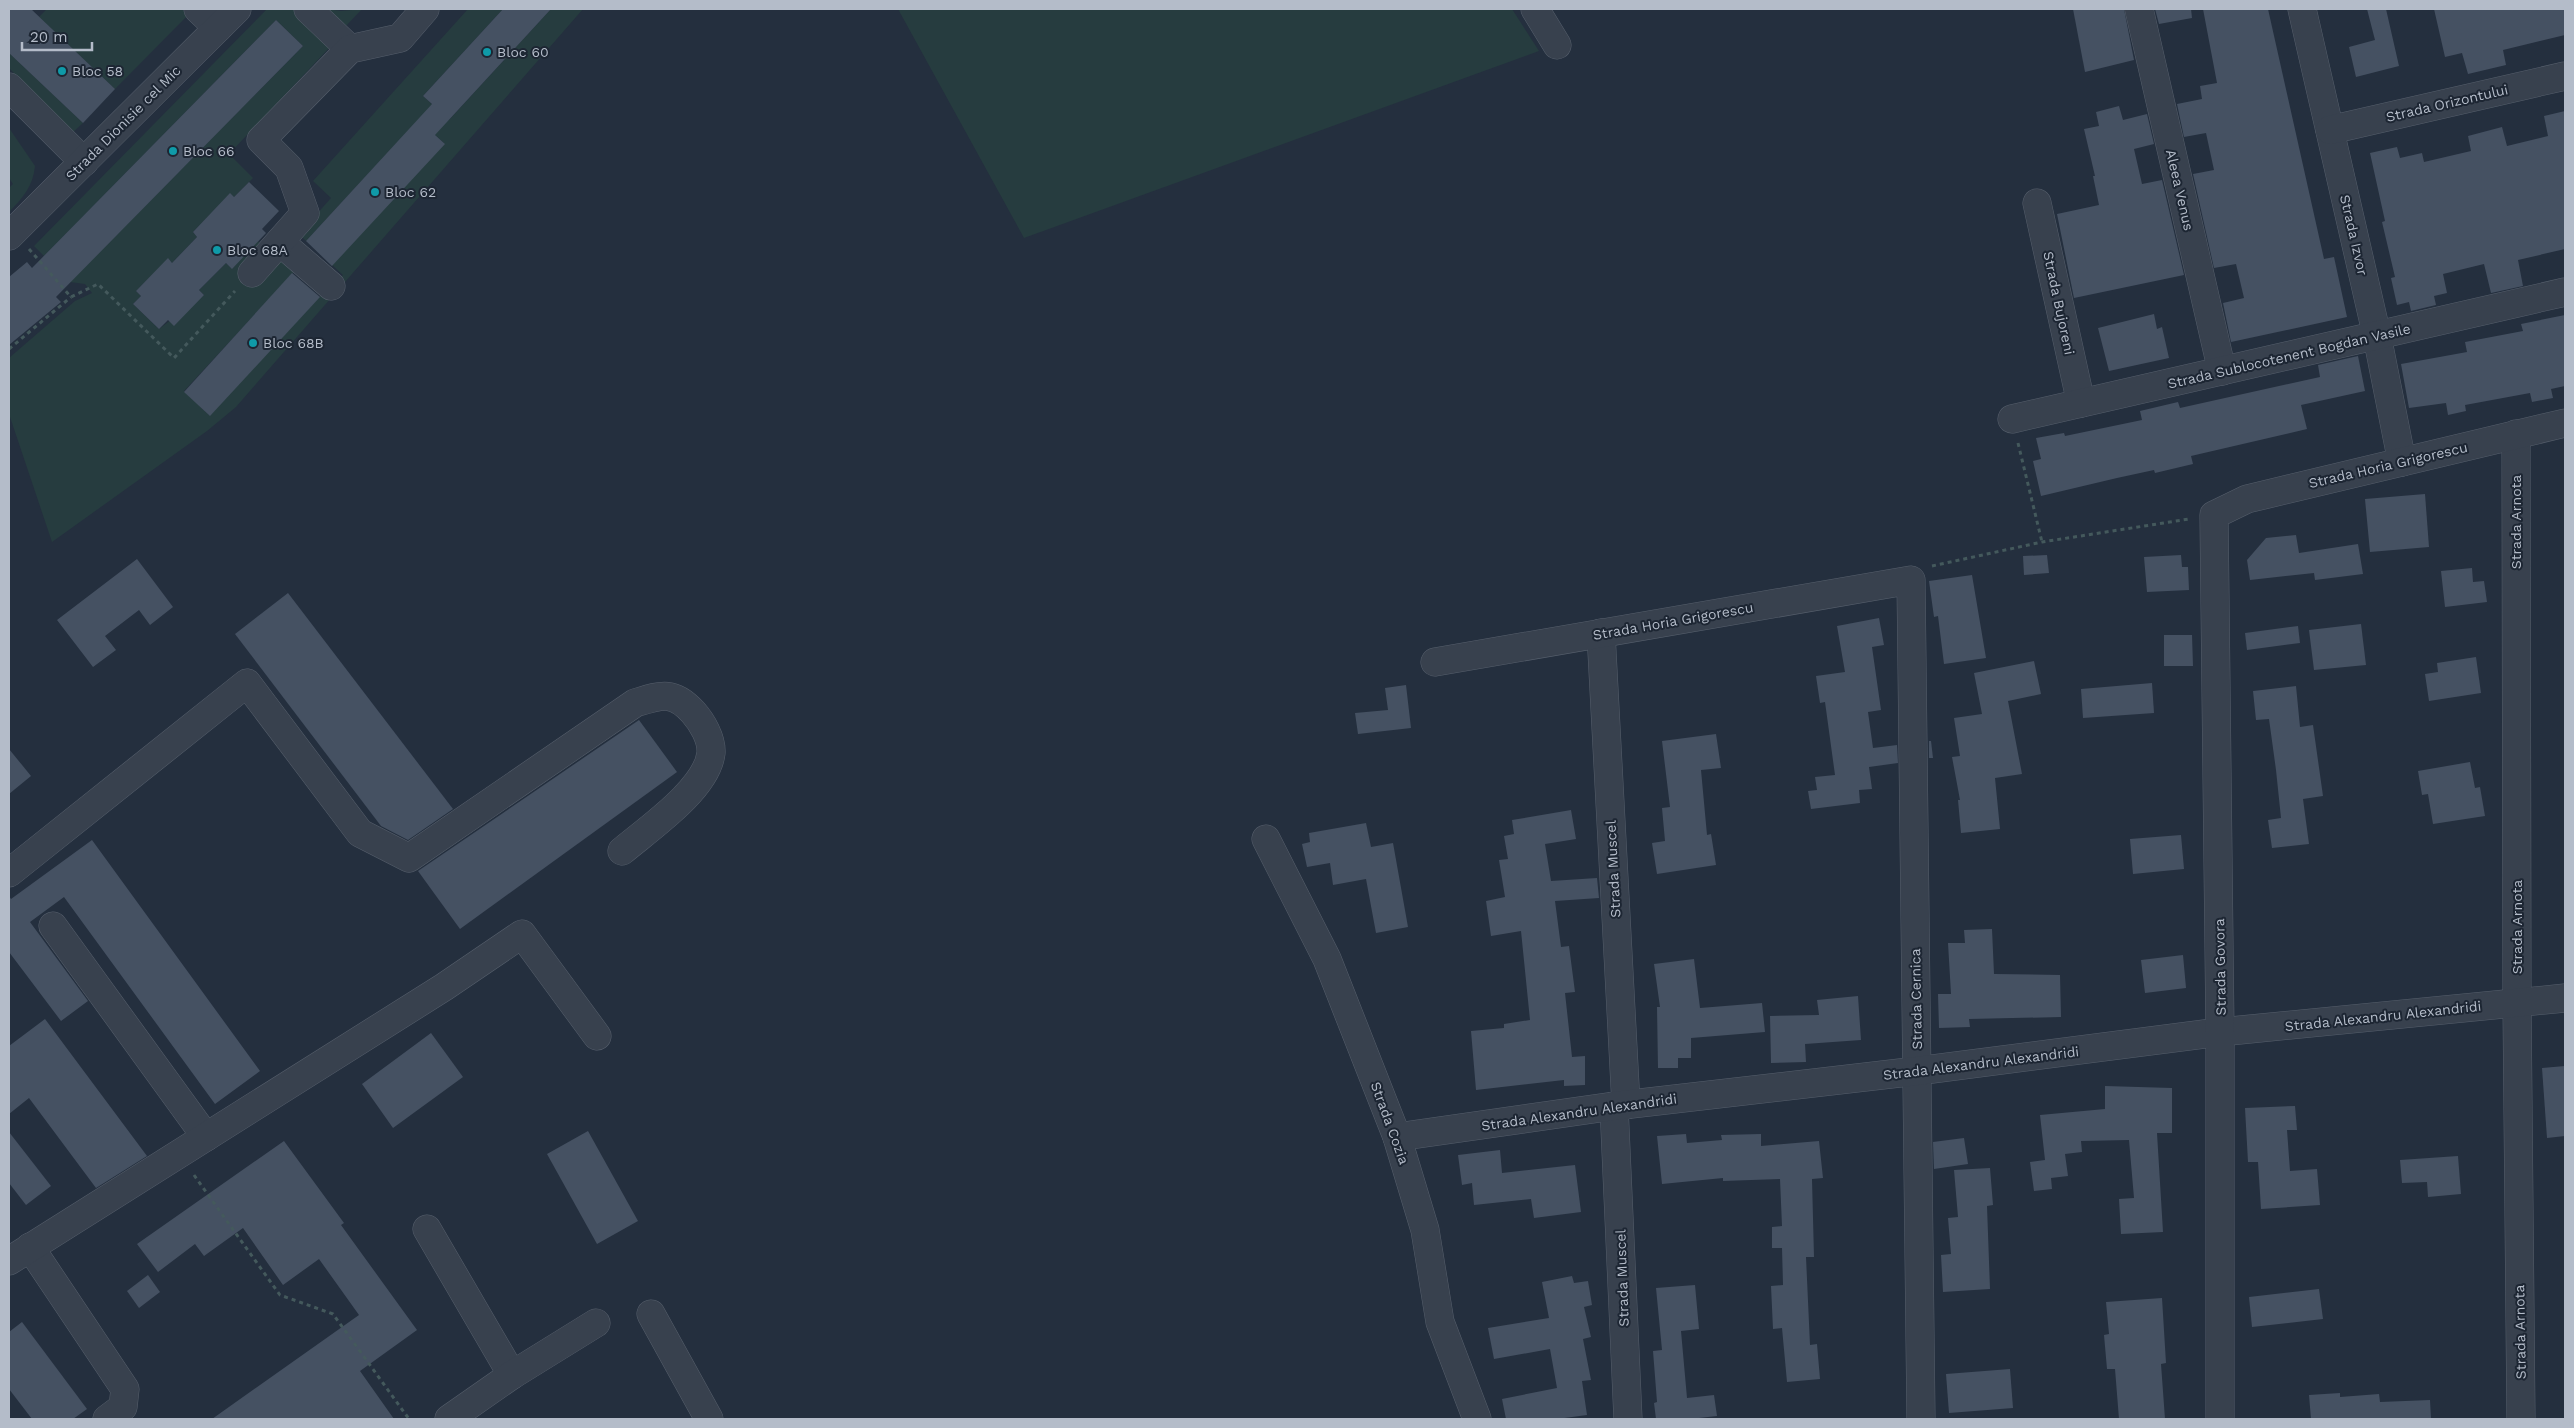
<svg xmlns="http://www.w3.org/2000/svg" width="2574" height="1428" viewBox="0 0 2574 1428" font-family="'Work Sans',sans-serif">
<rect width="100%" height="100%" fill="#242f3e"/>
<g fill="#263c3f" fill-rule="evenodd">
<path d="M47,9H182L188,15L115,89L39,17Z"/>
<path d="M267,9H293L331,46L229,154L253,178L234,197L230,194L193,232L197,237L172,263L168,259L136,291L141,296L133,304L159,329L204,295L199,290L226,263L231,268L258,241L275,257L329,289L343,275L332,265L444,143L418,120L306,241L299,234L331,198L313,181L468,9H503L423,96L449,120L551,9H583L236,407L207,431L52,542L9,414V358L75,301L92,293L85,284L70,282L303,46L276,20L44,256L34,246ZM296,270L322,294L209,415L184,391Z"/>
<path d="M326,9L341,11L362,9L345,27Z"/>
<path d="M898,9H1512L1539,51L1024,238Z"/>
<path d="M9,53L83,123L72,133L9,68Z"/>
<path d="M9,128L35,166C33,186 23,198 9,212V188L13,184L9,178Z"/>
</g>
<g fill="#455162">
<path d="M9,9H31L115,89L83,123L9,53Z"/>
<path d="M503,9H551L435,135L445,144L332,266L306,241L432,104L423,96Z"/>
<path d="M2073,9H2124L2134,60L2085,72Z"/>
<path d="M2155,9H2191L2192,18L2159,24Z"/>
<path d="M2203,9H2268L2324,259L2334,257L2347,317L2231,342L2223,303L2244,298L2236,264L2214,268L2193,174L2214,170L2206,133L2184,137L2177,104L2202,99L2200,86L2217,83Z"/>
<path d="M2367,9H2386L2399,66L2356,77L2349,47L2375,40Z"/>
<path d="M2434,9H2565V35L2503,50L2506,65L2468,74L2462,53L2445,57Z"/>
<path d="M276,20L303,46L56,297L61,302L9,345V277L27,262L32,268Z"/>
<path d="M2119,106L2123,120L2147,114L2154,144L2134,149L2142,184L2162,180L2184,275L2074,298L2057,214L2099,205L2093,176H2095L2084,129L2099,126L2096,112Z"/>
<path d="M2565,111V249L2518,260L2523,286L2491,293L2484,264L2443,274L2447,293L2434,296L2436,305L2411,311L2409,302L2397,305L2391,278L2395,277L2382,222L2385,221L2370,153L2397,147L2400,158L2422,153L2424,162L2471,151L2468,136L2502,127L2507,146L2548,136L2544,116Z"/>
<path d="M249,182L279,211L262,229L266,233L232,269L226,263L199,290L204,295L174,326L168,320L159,329L133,304L141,296L136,291L168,258L172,263L197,237L193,232L230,193L234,197Z"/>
<path d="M292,273L320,297L210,416L184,392Z"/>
<path d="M2154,314L2157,329L2162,327L2169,358L2109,371L2098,328Z"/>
<path d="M2565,315V386L2551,389L2553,398L2532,402L2530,393L2465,405L2466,411L2448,415L2446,403L2409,408L2401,364L2467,352L2465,342L2523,331L2521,324Z"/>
<path d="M2358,356L2365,391L2301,405L2307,429L2191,456L2193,464L2155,473L2154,470L2117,478L2041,496L2033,461L2041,459L2036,438L2064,433L2065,436L2142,420L2140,411L2178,402L2180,408L2320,377L2318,365Z"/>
<path d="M2425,494L2429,547L2370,552L2365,499Z"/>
<path d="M2296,535L2299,553L2358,544L2363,574L2315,580L2314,573L2250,580L2247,560L2266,538Z"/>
<path d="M2047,555L2049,573L2024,575L2023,556Z"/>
<path d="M2181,555L2182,567H2188L2189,590L2147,592L2144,557Z"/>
<path d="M137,559L173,607L150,625L139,610L105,636L116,650L93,667L57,620Z"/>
<path d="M2472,568L2473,582L2484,581L2487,602L2445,607L2441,571Z"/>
<path d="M1972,575L1986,658L1944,664L1938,616L1934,617L1929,581Z"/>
<path d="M288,593L453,809L408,840L381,826L235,634Z"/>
<path d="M1879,618L1884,645L1872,647L1881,710L1868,712L1873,748L1897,745L1898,763L1869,767L1872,789L1859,790L1860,803L1811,809L1808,791L1817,790L1815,777L1835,775L1825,702L1820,703L1816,676L1845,672L1837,626Z"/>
<path d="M2361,624L2366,665L2314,670L2309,630Z"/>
<path d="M2298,626L2300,643L2247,650L2245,633Z"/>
<path d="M2164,635H2192L2193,666H2164Z"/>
<path d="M2476,657L2481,693L2429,701L2425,674L2438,672L2437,663Z"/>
<path d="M2034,661L2041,694L2008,701L2022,774L1995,778L2000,829L1961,833L1958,800H1960L1952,757L1960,756L1954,718L1982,714L1974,673Z"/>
<path d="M2152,683L2154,713L2083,718L2081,689Z"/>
<path d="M1406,685L1411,728L1358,734L1355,713L1388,710L1385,688Z"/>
<path d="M2296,686L2300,727L2313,725L2323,796L2303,799L2309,844L2272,848L2268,820L2281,818L2276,770L2269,719L2256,720L2253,691Z"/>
<path d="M639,720L677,772L460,929L418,871Z"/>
<path d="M1716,734L1721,768L1701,770L1707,835L1711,834L1716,865L1657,874L1652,843L1665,841L1662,808L1670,807L1662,741Z"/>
<path d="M1929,741H1931L1933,758H1929Z"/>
<path d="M9,749L31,776L9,794Z"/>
<path d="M2470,762L2475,788L2480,787L2485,816L2433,824L2428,794L2422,795L2418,771Z"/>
<path d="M1571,810L1576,839L1545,844L1551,881L1597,878L1599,898L1555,901L1561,947L1569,946L1575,992L1565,993L1572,1057L1585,1056V1085L1564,1086V1080L1476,1090L1471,1031L1504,1028V1024L1530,1020L1521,931L1491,936L1486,901L1505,897L1499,860L1508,859L1504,836L1514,834L1512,820Z"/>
<path d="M1366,823L1371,847L1393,843L1408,927L1376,933L1366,879L1333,885L1330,863L1307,867L1302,844L1310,842L1309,833Z"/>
<path d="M2181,835L2184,869L2133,874L2130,839Z"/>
<path d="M92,840L260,1071L215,1104L64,897L30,922L88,1001L61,1021L9,952V896L11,899Z"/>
<path d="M1992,929L1994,974L2060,975L2061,1017L1969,1019L1970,1027L1939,1028L1938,994H1951L1948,943H1965L1964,930Z"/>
<path d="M2183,955L2186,988L2145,993L2141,960Z"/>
<path d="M1694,959L1700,1008L1762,1003L1765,1032L1691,1038V1058H1678V1068H1658L1657,1007H1660L1654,964Z"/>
<path d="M1858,996L1861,1040L1805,1044L1806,1062L1771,1063L1770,1016L1819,1015L1817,1000Z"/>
<path d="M45,1019L147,1156L96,1188L29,1098L9,1114V1046Z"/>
<path d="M431,1033L463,1077L393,1128L362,1084Z"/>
<path d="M2565,1066V1136L2547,1138L2542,1068Z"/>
<path d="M2105,1086L2172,1088V1133H2157L2163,1232L2121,1234L2119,1199L2134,1198L2129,1140L2081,1141L2082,1152L2065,1154L2068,1176L2051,1178L2052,1189L2034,1191L2030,1162L2045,1160L2040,1115L2105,1109Z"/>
<path d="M2295,1106L2297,1130H2287L2290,1171L2317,1169L2320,1205L2261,1209L2258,1162H2248L2245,1108Z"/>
<path d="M588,1131L638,1221L597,1244L547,1154Z"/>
<path d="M9,1132L51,1186L26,1205L9,1183Z"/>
<path d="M1686,1134L1687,1143L1722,1140L1721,1135L1761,1134V1146L1819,1141L1823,1178L1812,1179L1814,1257H1806L1810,1345L1817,1344L1820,1379L1787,1382L1782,1328L1773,1329L1771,1286L1783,1285L1782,1248H1772V1227L1782,1226L1780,1179L1723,1181V1178L1662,1184L1657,1136Z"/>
<path d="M1964,1138L1968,1164L1934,1169L1933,1142Z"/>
<path d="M284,1141L344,1223L341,1225L417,1330L360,1371L394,1419H212L359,1315L319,1259L283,1285L243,1228L204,1256L195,1244L158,1272L137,1244Z"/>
<path d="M1500,1150L1502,1173L1575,1165L1581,1212L1534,1218L1531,1199L1474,1205L1472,1183L1462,1185L1458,1155Z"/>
<path d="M2458,1156L2461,1194L2428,1197L2427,1182L2402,1183L2400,1160Z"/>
<path d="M1990,1168L1993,1205L1987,1206L1990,1289L1943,1292L1941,1255L1951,1254L1948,1218L1958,1217L1954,1170Z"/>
<path d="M148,1275L160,1292L139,1308L127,1291Z"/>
<path d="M1572,1276L1574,1283L1588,1281L1592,1305L1584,1307L1591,1337L1583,1339L1591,1380L1582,1381L1587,1415L1557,1419H1506L1502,1399L1557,1388L1550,1349L1494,1359L1488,1328L1549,1318L1542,1282Z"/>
<path d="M1695,1285L1699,1329L1681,1331L1687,1398L1714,1395L1717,1416L1690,1419H1656L1654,1403L1657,1402L1653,1351L1662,1350L1656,1288Z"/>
<path d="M2319,1289L2323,1319L2252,1327L2249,1297Z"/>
<path d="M2162,1298L2166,1363L2161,1364L2165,1419H2119L2115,1369H2107L2104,1335L2109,1334L2106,1302Z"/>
<path d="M22,1322L87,1409L73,1419H32L9,1389V1332Z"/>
<path d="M2010,1369L2013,1408L1949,1413L1946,1374Z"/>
<path d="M2340,1393V1397L2379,1394L2380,1402L2430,1400L2431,1419H2311L2309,1395Z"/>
</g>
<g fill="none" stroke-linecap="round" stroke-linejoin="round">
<defs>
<g id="minor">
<path d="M198,9L218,28"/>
<path d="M308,9L350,49"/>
<path d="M1535,9L1557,45"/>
<path d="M2139,9L2222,371"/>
<path d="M2302,9L2377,336L2402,462"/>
<path d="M9,87L84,162"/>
<path d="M2330,130L2565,76"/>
<path d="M2037,203L2081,403"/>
<path d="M9,236L237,9"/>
<path d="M280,242L331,286"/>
<path d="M252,273L305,213L289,168L261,140L350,49L400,38L425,9"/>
<path d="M2012,419L2565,292"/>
<path d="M2516,434L2517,1003L2521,1419"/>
<path d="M1601,633L1626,1105"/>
<path d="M1435,662L1911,580L1921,1419"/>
<path d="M1266,839L1327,959L1397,1137L1425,1230L1440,1322L1477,1419"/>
<path d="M9,873L247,683L360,833L409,858L635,703C661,695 673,690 693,712C702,722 712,739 711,753C707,789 648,829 622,851"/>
<path d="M53,926L206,1137"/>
<path d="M1614,1106L1628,1419"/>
<path d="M1397,1137L1614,1106L1917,1071L2220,1032L2565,998"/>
<path d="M427,1229L512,1375"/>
<path d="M30,1247L125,1389L123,1407L107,1419"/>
<path d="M9,1261L444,987L522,934L597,1036"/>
<path d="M651,1314L709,1419"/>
<path d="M449,1419L512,1375L596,1323"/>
<path d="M2220,1419V1032L2214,515L2247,499L2565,423"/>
</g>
</defs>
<use href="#minor" stroke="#565f6c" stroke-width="29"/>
<g stroke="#44595c" stroke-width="3" stroke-dasharray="4 4" stroke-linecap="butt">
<path d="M29,249L71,297L98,284L174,358L235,291"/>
<path d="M9,349L71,297"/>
<path d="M2018,443L2042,542"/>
<path d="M1932,566L2042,542L2189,519"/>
<path d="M194,1175L280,1295L333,1314L409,1419"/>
</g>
<use href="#minor" stroke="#38414e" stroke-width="28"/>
</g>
<g fill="#0f9aa8" stroke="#1d2633" stroke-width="2">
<circle cx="487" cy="52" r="5"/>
<circle cx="62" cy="71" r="5"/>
<circle cx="173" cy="151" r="5"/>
<circle cx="375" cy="192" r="5"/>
<circle cx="217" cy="250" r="5"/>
<circle cx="253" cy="343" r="5"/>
</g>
<g text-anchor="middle" stroke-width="4" stroke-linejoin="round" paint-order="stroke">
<g font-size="14" fill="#b4bcc9" stroke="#1d2633" text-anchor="start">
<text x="497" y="57">Bloc 60</text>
<text x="72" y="76">Bloc 58</text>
<text x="183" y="156">Bloc 66</text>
<text x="385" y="197">Bloc 62</text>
<text x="227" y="255">Bloc 68A</text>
<text x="263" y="348">Bloc 68B</text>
</g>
<g font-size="14" fill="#b4bcc9" stroke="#1d2633">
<text transform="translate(2447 103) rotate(-13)" y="5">Strada Orizontului</text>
<text transform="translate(123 123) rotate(-45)" y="5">Strada Dionisie cel Mic</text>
<text transform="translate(2180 190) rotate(77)" y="5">Aleea Venus</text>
<text transform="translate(2354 235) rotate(77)" y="5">Strada Izvor</text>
<text transform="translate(2059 303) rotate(78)" y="5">Strada Bujoreni</text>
<text transform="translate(2289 356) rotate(-13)" y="5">Strada Sublocotenent Bogdan Vasile</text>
<text transform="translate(2388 465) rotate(-13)" y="5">Strada Horia Grigorescu</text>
<text transform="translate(2516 522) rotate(-90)" y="5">Strada Arnota</text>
<text transform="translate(1673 621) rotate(-10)" y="5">Strada Horia Grigorescu</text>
<text transform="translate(1613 869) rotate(-93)" y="5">Strada Muscel</text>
<text transform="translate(2517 927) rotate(-90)" y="5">Strada Arnota</text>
<text transform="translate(2220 967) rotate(-91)" y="5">Strada Govora</text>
<text transform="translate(1916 999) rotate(-91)" y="5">Strada Cernica</text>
<text transform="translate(2383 1016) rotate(-6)" y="5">Strada Alexandru Alexandridi</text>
<text transform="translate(1981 1063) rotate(-7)" y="5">Strada Alexandru Alexandridi</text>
<text transform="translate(1579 1112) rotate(-8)" y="5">Strada Alexandru Alexandridi</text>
<text transform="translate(1390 1123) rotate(70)" y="5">Strada Cozia</text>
<text transform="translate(1622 1278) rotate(-92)" y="5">Strada Muscel</text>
<text transform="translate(2520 1332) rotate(-91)" y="5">Strada Arnota</text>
</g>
</g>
<rect width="2574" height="1428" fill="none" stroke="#b4bcc9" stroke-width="20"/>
<path d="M22 42v8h70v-8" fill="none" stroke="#b4bcc9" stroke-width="2.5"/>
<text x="30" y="42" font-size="15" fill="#b4bcc9" stroke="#1d2633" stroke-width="4" paint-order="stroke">20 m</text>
</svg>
